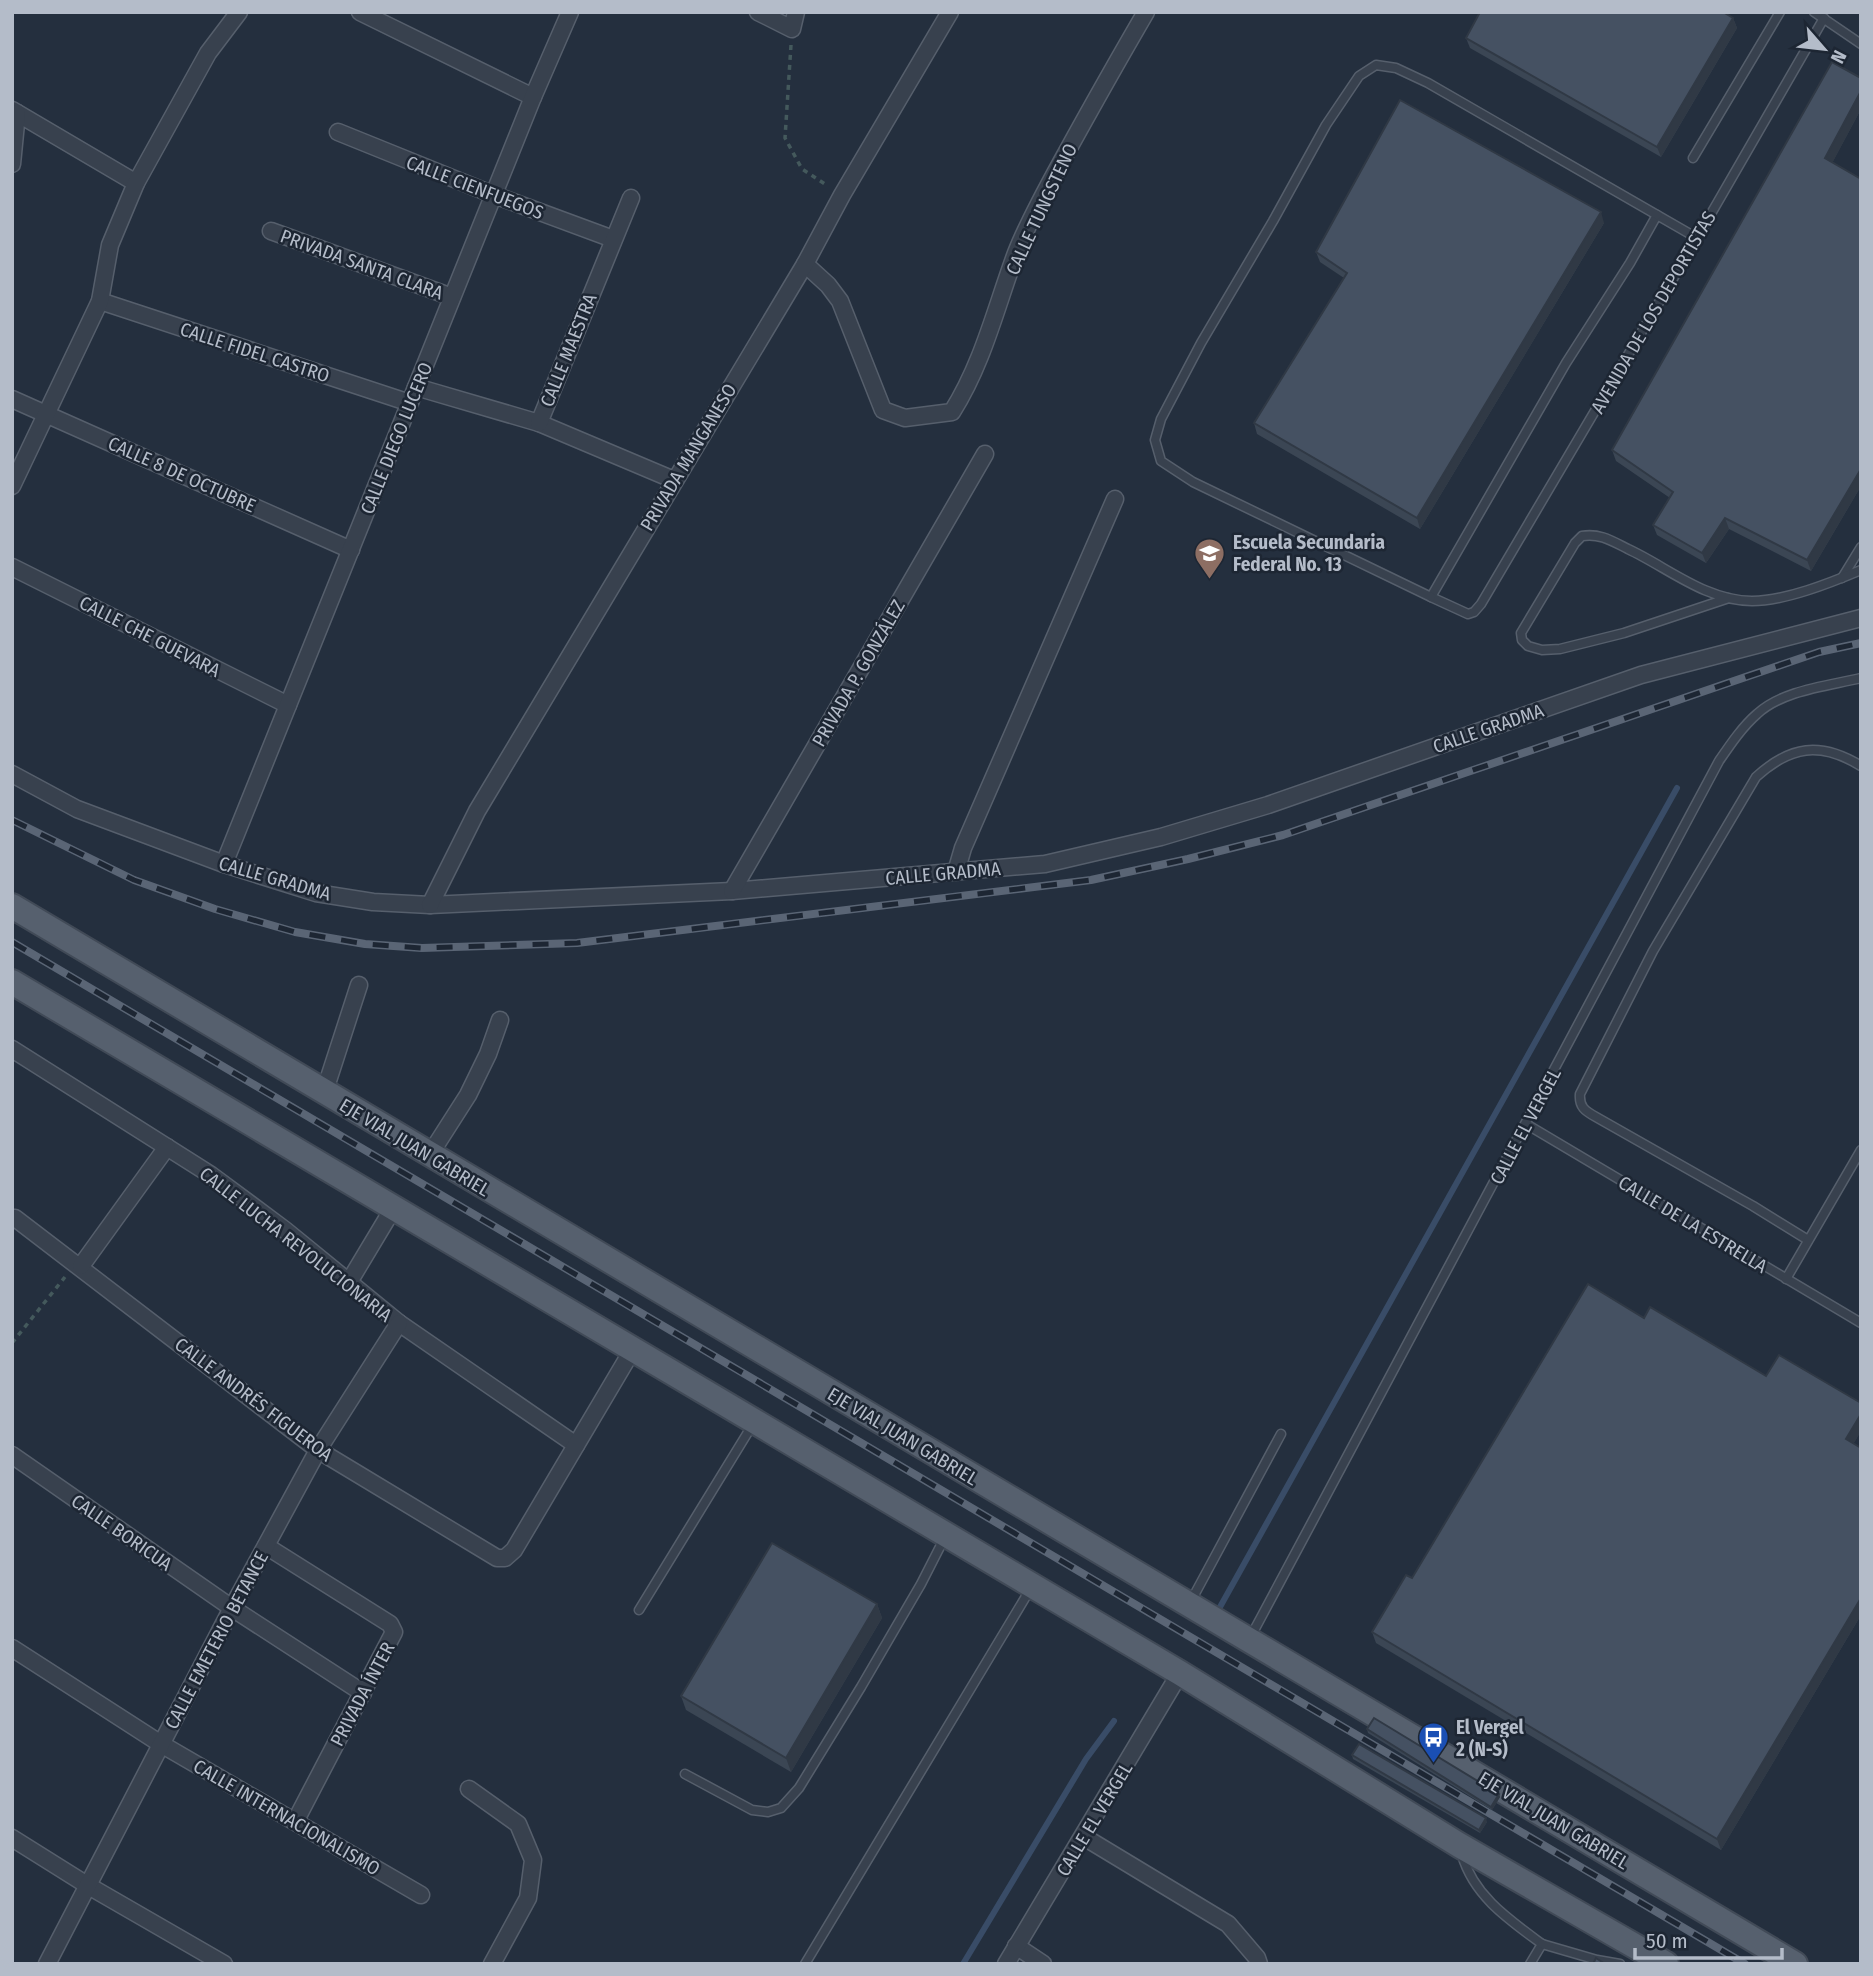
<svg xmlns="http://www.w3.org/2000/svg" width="1873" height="1976" viewBox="0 0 1873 1976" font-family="'Fira Sans Condensed',sans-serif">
<rect width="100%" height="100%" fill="#242f3e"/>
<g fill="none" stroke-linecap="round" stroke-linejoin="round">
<g stroke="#394c67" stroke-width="6">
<path d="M1220,1607L1677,788"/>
<path d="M963,1964L1086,1759L1114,1721"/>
</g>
<defs>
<g id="service">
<path d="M1814,12L1861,44"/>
<path d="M1693,158L1780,12"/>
<path d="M1697,238L1657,215L1630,263L1566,363L1431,597L1468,614L1474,612L1481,604L1697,238L1824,18"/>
<path d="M1842,578L1861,547"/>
<path d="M1431,597L1193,482L1161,461L1155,440L1161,419L1201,343L1273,221L1326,125L1359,76L1376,65L1396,68L1428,83L1657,215"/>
<path d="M1729,598L1624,633L1560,649L1542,650L1528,646L1522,640L1521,633L1575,543L1582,536C1600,533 1612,541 1628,549C1667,567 1706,601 1752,601C1785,601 1830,583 1861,570"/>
<path d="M1526,1124L1861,1323"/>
<path d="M1808,1240L1753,1206L1596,1117C1585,1111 1579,1107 1580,1094L1653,951L1756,777C1790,746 1820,741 1861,766"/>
<path d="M1786,1279L1861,1150"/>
<path d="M1191,1601L1281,1434"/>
<path d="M639,1610L753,1424"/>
<path d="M1250,1638L1719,761C1730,745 1742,727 1757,714C1783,690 1828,686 1861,678"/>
<path d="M685,1774L752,1810L768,1812L781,1808L799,1788L861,1687L921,1584L945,1537"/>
<path d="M1462,1855C1474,1896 1508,1919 1542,1944L1530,1964"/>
<path d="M1542,1944L1597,1960L1620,1964"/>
<path d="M805,1964L1031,1588"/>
</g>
<g id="minor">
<path d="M360,12L533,97"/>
<path d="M758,12L792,29L796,12"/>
<path d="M12,110L136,183"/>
<path d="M338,132L494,195L613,239"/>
<path d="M12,164L17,113"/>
<path d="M271,231L452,297"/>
<path d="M805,264L828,285L840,301L883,410L905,418L952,412C983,363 996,307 1016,253C1029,220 1047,188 1064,157C1091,108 1118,60 1146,12"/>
<path d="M100,301L410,403"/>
<path d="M416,387L539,423L674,480"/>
<path d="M12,399L351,550"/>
<path d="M539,423L631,198"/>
<path d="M12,486L100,301L110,245L136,183L208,53L239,12"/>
<path d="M12,567L288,705"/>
<path d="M12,774L77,809L224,864L316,893L373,902L430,905L732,891L1045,864L1161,837L1268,805L1641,675L1861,618"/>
<path d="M224,864L533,97L570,12"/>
<path d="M956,872L963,848L1115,499"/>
<path d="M732,891L985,454"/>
<path d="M430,905L477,811L805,264L842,195L950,12"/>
<path d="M12,1049L211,1175L285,1230L399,1323L576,1445"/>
<path d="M324,1093L359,985"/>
<path d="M429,1156L468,1095L488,1054L500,1020"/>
<path d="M15,1218L318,1450L497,1558H505L514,1550L633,1349"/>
<path d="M81,1266L167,1147"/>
<path d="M349,1282L394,1207"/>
<path d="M12,1455L232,1608L363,1693"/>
<path d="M266,1546L390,1624L394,1632L296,1820"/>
<path d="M12,1648L161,1744L421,1895"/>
<path d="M469,1789L518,1824L533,1860L528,1898L492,1964"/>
<path d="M1084,1837L1228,1924L1257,1958L1259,1964"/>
<path d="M12,1838L87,1885L224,1964"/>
<path d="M1016,1946L1043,1964"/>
<path d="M47,1964L232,1608L318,1450L399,1323"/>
<path d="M1006,1964L1180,1673"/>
</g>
<g id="primary">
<path d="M12,906L1795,1964"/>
<path d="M12,982L1180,1673L1459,1845L1666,1964"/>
</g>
</defs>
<use href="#service" stroke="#565f6c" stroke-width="11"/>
<use href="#minor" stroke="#565f6c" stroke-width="19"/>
<use href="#primary" stroke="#414a57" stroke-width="28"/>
<g stroke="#44595c" stroke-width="3.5" stroke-dasharray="5 5" stroke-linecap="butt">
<path d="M620,12H625"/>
<path d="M791,45L785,138L802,169L828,186"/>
<path d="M12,1343L65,1277"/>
<path d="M12,1375V1380"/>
</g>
<use href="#service" stroke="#38414e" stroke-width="8"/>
<use href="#minor" stroke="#38414e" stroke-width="16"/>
<use href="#primary" stroke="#56606e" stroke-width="24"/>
<defs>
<g id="rail">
<path d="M12,820L134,880L215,909L295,932L365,944L422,948L577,943L1091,880L1188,859L1283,835L1819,652L1861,643"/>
<path d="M12,942L1745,1964"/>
</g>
</defs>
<use href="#rail" stroke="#5a6575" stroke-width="8"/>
<use href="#rail" stroke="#1d2633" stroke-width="5" stroke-dasharray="16" stroke-linecap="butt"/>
</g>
<g fill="#3b4654">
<path d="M1733,18L1737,28L1661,157L1470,48L1466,38Z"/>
<path d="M1861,78V109L1832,163L1861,179V486L1811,571L1729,529L1706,563L1657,535L1653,525L1670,498L1616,461L1612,450Z"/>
<path d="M1604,223L1420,529L1257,434L1254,423L1344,278L1320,262L1316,252Z"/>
<path d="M1644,1318L1766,1376L1861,1403V1431L1853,1444L1861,1448V1615L1721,1850L1376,1643L1372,1632L1412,1578Z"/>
<path d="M877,1604L882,1618L791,1772L686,1710L681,1696Z"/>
<path d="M1367,1729L1500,1797L1492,1810L1368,1733Z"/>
<path d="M1352,1755L1487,1822L1480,1833L1353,1759Z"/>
</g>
<g fill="#303945">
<path d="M1733,18L1737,28L1661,157L1657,147Z"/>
<path d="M1861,91V109L1829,169L1825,158Z"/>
<path d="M1601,212L1604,223L1420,529L1417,518Z"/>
<path d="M1861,469V486L1811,571L1807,560Z"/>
<path d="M1725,518L1729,529L1706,563L1702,553Z"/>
<path d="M1861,1414V1431L1850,1450L1846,1439Z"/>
<path d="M1861,1598V1615L1721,1850L1717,1839Z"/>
<path d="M877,1604L882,1618L791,1772L786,1758Z"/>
<path d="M1499,1794L1500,1797L1492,1810L1491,1807Z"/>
<path d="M1486,1818L1487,1822L1480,1833L1479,1830Z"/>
</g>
<g fill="#455162" stroke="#303945" stroke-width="2">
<path d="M1480,12H1723L1733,18L1657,147L1466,38Z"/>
<path d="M1832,62L1861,78V91L1825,158L1861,179V469L1807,560L1725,518L1702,553L1653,525L1673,492L1612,450Z"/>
<path d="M1400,100L1601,212L1417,518L1254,423L1347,273L1316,252Z"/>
<path d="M1588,1284L1644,1318L1650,1307L1766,1376L1779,1355L1861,1403V1414L1846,1439L1861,1448V1598L1717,1839L1372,1632L1406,1575L1412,1578Z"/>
<path d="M772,1543L877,1604L786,1758L681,1696Z"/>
<path d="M1374,1718L1499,1794L1491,1807L1367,1729Z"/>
<path d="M1359,1744L1486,1818L1479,1830L1352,1755Z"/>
<path d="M1596,1958L1605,1964H1593Z"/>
</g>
<defs>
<symbol id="school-pin" viewBox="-11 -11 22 30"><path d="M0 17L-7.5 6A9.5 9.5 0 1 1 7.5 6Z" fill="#8d6e63" stroke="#1d2633"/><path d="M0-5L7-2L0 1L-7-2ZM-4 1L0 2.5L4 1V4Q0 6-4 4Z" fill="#fff"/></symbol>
<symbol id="bus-pin" viewBox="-11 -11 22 30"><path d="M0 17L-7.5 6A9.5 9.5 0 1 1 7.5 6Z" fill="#1a4fb4" stroke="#1d2633"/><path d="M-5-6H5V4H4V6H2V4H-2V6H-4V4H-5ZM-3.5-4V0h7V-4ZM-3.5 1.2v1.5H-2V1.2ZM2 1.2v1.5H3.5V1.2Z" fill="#fff"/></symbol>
</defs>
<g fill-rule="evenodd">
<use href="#school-pin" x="1192" y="536" width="35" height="47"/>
<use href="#bus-pin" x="1416" y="1720" width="35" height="47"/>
</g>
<g text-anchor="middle" stroke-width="5" stroke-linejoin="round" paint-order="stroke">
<g font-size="19" fill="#b4bcc9" stroke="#1d2633">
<text transform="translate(475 187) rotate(21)" y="7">CALLE CIENFUEGOS</text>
<text transform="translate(1041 209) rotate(-65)" y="7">CALLE TUNGSTENO</text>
<text transform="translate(362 264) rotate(20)" y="7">PRIVADA SANTA CLARA</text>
<text transform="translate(1653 312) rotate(-60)" y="7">AVENIDA DE LOS DEPORTISTAS</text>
<text transform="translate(568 350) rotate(-68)" y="7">CALLE MAESTRA</text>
<text transform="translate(255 352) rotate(18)" y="7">CALLE FIDEL CASTRO</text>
<text transform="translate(396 438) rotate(-68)" y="7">CALLE DIEGO LUCERO</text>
<text transform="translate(688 457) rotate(-59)" y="7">PRIVADA MANGANESO</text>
<text transform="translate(182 474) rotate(24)" y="7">CALLE 8 DE OCTUBRE</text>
<text transform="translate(150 636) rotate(27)" y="7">CALLE CHE GUEVARA</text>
<text transform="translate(858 673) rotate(-60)" y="7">PRIVADA P. GONZÁLEZ</text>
<text transform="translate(1488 728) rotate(-19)" y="7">CALLE GRADMA</text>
<text transform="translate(943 873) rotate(-5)" y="7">CALLE GRADMA</text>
<text transform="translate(275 878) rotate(16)" y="7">CALLE GRADMA</text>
<text transform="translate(1525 1126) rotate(-62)" y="7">CALLE EL VERGEL</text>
<text transform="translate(415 1147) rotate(31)" y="7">EJE VIAL JUAN GABRIEL</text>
<text transform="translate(1693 1224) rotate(31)" y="7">CALLE DE LA ESTRELLA</text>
<text transform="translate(296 1244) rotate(38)" y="7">CALLE LUCHA REVOLUCIONARIA</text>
<text transform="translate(254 1399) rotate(37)" y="7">CALLE ANDRÉS FIGUEROA</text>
<text transform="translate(903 1436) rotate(31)" y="7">EJE VIAL JUAN GABRIEL</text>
<text transform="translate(122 1532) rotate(35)" y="7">CALLE BORICUA</text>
<text transform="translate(216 1640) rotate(-62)" y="7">CALLE EMETERIO BETANCE</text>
<text transform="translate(362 1694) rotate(-62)" y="7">PRIVADA ÍNTER</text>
<text transform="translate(287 1817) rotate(30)" y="7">CALLE INTERNACIONALISMO</text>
<text transform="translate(1094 1819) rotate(-59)" y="7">CALLE EL VERGEL</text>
<text transform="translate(1554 1820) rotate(31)" y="7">EJE VIAL JUAN GABRIEL</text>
</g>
<g font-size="19" font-weight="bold" fill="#b4bcc9" stroke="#1d2633" text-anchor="start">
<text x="1233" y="549">Escuela Secundaria<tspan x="1233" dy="22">Federal No. 13</tspan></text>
<text x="1456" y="1734">El Vergel<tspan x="1456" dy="22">2 (N-S)</tspan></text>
</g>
</g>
<rect width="1873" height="1976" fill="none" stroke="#b4bcc9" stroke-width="28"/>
<g transform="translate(1824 49) rotate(118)" stroke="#1d2633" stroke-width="5" paint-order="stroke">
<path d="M0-5L12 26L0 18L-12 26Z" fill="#b4bcc9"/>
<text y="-10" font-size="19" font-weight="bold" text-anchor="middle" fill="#b4bcc9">N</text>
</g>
<path d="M1635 1948v10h147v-10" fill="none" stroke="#b4bcc9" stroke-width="3.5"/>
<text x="1646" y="1948" font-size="21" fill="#b4bcc9" stroke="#1d2633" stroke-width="5" paint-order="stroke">50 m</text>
</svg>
